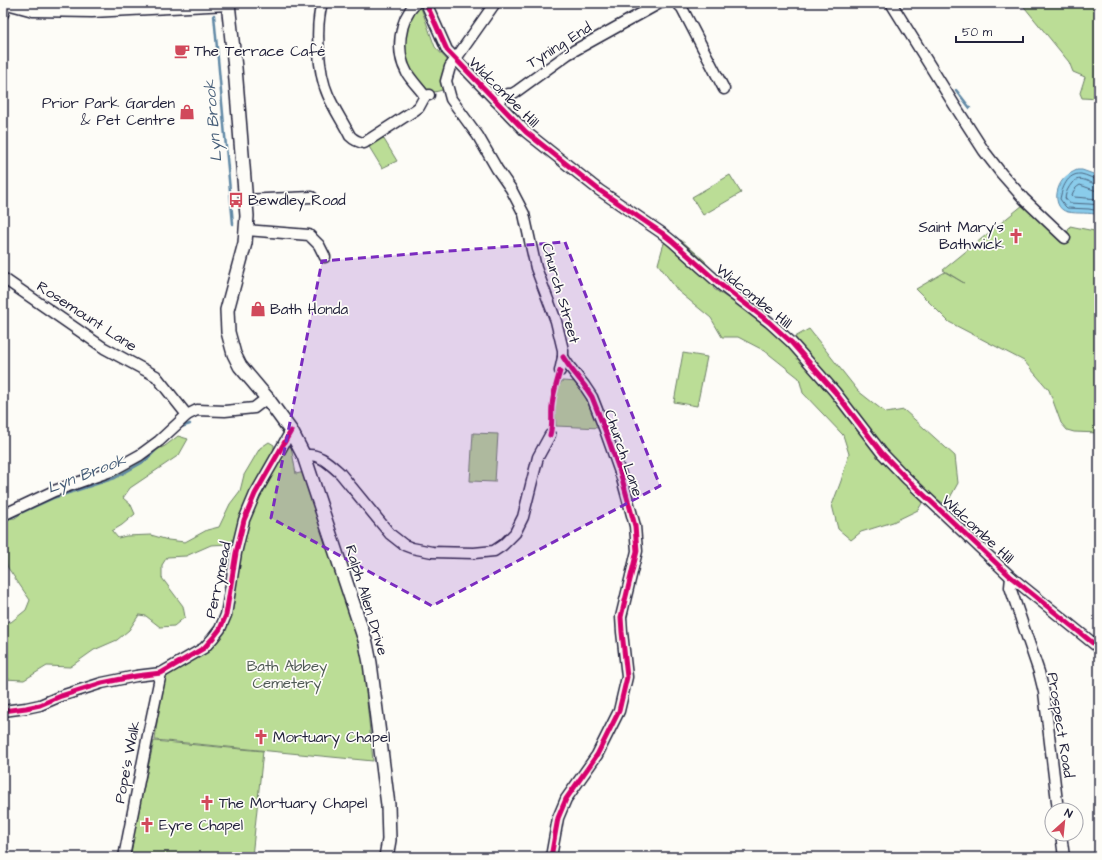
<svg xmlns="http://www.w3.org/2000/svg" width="1102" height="860" viewBox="0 0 1102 860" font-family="'Architects Daughter',sans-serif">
<rect width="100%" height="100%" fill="#fdfcf7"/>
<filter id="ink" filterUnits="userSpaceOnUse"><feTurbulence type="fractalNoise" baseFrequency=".025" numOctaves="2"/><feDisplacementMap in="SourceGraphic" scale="8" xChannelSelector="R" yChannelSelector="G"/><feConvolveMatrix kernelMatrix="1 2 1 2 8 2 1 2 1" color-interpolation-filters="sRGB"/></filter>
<g filter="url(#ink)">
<g fill="#bbdd96" stroke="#6e8068">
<path d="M289,3L318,4L317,8L289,7Z"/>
<path d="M1021,3H1099V99L1082,98L1080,93L1085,77L1073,72L1069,62Z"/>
<path d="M420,5L435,47L449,62L442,84L443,90L430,93L426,91C421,84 415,78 411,71C401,55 403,31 412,15C414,12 417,8 420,5Z"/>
<path d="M382,136L397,161L382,168L368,145Z"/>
<path d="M730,175L741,193L703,215L692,197Z"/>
<path d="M1023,205L1061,241L1065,238L1070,226L1099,232V433L1074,432L1067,430L1061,423L1049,390L1024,361L949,322L916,289L945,272L964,283L943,270Z"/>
<path d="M681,240L705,261L714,289L753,315L767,328L788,341L809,329L858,391L886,413L904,410L955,456L958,483L946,505L928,493L918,510L893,522L861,532L851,540L838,529L832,505L841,481L849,454L843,435L803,393L799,378L765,351L738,337H722L711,318L678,291L658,264L664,243Z"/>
<path d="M683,353L707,357L697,406L674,402Z"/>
<path d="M562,381L579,382L588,397L601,428L556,426L555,407L557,390Z"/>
<path d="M473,433L498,434L495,482L470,481Z"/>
<path d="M178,436L188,439L179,455L130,488L123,498L131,505L135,514L122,525L112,531L118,538L126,536L151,535L168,540L185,542L207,530L219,527L230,504L240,491L244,475L260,448L269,442L274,445V451L244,508L238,522L235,535L231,544L211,545L186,556L167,557L162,565V578L183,606L185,617L174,626L160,627L146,616L139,615L129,630L117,640L94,650L70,667L47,666L24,680L3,679V622H11L26,610L30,600L8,568L3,553V519L15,518L34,504L144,456L165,446Z"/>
<path d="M287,446H291L296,474L304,472L362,653L373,761L155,740L157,722V717L164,678L168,676V671L220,636L248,522L259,496Z"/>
<path d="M154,741L263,751L252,857H128Z"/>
</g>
<path fill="#8acceb" stroke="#6088a5" d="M1077,170H1082L1099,176V215C1089,212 1078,214 1068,212C1057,210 1055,198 1058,189C1061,179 1068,174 1077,170Z"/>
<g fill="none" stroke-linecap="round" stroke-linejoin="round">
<g stroke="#4c6681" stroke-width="1">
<path d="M1099,180C1093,179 1087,175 1081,174C1067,173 1062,189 1060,199L1065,206L1067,208L1089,209L1099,211"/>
<path d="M1099,185C1090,184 1080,174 1072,183C1068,188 1066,192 1065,198L1069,203L1089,204L1099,205"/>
<path d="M1099,191L1094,190L1080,185C1076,187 1073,191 1072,195L1074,197L1099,199"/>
</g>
<g stroke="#6088a5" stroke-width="2.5">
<path d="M214,15L233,224"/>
<path d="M956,90L970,108"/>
<path d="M181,427L190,424"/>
<path d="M3,521L53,498L115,478L145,461L160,446"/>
</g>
<defs>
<g id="minor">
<path d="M322,3C315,26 318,73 328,95C334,109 343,122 350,136C354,140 358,142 364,143L415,110L419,107L425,96"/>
<path d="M416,3C399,20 395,52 407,73C412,81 419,88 425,96L429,95"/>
<path d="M426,3L447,50L526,132L599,190L662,233L672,241L721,285L769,322L791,342L835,392L882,453L906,478L1011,577L1099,648"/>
<path d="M495,3L450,67L446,81L451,99L478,136L497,169L511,189L524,214L536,268L556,321L563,350V357L560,371"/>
<path d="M677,3L682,8L724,89"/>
<path d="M891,3L955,106L984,151L1001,173L1024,199L1065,238"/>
<path d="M7,4L33,11L92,12L228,5"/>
<path d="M3,14L7,3"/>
<path d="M496,101L508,94H512L517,91L568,54L660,3"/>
<path d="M246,200L312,197"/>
<path d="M247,230L309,235L319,245L325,257"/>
<path d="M3,278L104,348L156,376L187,415"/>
<path d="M304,456C317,451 331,465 340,473L390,534L404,545L412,548L432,552L474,553L494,551L503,545L515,533L523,517L538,457L550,435"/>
<path d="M3,515L54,491L111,471L140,455L159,441L187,415L197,410L225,411L254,408L267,398"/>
<path d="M1011,577L1010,587L1039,672L1044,692L1058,810"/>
<path d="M3,711L26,708L40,705L61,696L102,683L136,676L161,673L204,648L213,638L220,629L226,615L236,553L244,520L255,494L291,431"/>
<path d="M1061,834L1064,857"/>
<path d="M124,857L149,730L161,673"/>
<path d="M551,857L558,818L566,799L597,755L619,711L627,677L622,632L621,617L637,551L635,526L621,475L605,430L592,397L584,385L569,366L563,357"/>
</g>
<path id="major" d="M228,3L235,68L247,216L245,243L227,310L228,332L234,354L240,366L267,398L291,431L304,456L366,643L370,663L388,805L389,840L386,857"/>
</defs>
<use href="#minor" stroke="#22223b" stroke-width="13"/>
<use href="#major" stroke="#22223b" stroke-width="16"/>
<use href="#minor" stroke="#fdfcf7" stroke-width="10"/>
<use href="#major" stroke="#fdfcf7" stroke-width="13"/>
<defs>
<g id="cycleway">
<path d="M426,3L447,50L526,132L599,190L662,233L672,241L721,285L769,322L791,342L835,392L882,453L906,478L1011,577L1099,648"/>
<path d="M550,435C553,425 551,415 552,406C553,393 557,382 560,371"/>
<path d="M3,711L26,708L40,705L61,696L102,683L136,676L161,673L204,648L213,638L220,629L226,615L236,553L244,520L255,494L291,431"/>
<path d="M551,857L558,818L566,799L597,755L619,711L627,677L622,632L621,617L637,551L635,526L621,475L605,430L592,397L584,385L569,366L563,357"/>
</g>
</defs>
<use href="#cycleway" stroke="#fdfcf7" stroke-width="8"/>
<use href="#cycleway" stroke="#d6006c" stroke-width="5"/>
</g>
</g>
<path fill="#7b2cbf" fill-opacity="0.2" stroke="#7b2cbf" stroke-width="3" stroke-dasharray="8 5" stroke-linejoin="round" d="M565,242L660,486L432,606L271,518L322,261Z"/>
<defs>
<symbol id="cafe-bare" viewBox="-9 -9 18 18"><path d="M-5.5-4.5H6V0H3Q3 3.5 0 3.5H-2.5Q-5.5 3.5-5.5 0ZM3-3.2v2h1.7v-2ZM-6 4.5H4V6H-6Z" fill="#d1495b" stroke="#fdfcf7" stroke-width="2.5" paint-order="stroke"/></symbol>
<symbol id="shop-bare" viewBox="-9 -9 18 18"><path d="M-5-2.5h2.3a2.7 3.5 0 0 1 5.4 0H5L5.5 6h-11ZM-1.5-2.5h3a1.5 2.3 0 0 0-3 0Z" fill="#d1495b" stroke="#fdfcf7" stroke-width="2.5" paint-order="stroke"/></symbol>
<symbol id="bus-bare" viewBox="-9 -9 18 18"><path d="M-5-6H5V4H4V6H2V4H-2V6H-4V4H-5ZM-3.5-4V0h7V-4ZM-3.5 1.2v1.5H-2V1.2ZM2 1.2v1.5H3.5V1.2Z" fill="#d1495b" stroke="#fdfcf7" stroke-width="2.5" paint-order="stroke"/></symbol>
<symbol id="church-bare" viewBox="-9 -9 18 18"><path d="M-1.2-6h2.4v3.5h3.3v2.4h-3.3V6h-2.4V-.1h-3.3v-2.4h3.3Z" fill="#d1495b" stroke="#fdfcf7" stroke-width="2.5" paint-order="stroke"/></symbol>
</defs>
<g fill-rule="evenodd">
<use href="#cafe-bare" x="171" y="40" width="22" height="22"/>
<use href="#shop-bare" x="176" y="101" width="22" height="22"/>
<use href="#bus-bare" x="225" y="189" width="22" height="22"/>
<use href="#church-bare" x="1005" y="225" width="22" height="22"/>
<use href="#shop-bare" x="247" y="298" width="22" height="22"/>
<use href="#church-bare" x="250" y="726" width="22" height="22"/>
<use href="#church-bare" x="196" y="792" width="22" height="22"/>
<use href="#church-bare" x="136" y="814" width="22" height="22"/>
</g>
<g text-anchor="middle" stroke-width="3.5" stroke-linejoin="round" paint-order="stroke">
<g font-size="15" fill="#22223b" stroke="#fdfcf7">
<text transform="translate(559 45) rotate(-32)" y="5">Tyning End</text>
<text transform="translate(504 92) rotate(45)" y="5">Widcombe Hill</text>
<text transform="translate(561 293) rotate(74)" y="5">Church Street</text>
<text transform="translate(754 296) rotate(39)" y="5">Widcombe Hill</text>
<text transform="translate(87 316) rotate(33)" y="5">Rosemount Lane</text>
<text transform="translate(624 453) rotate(71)" y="5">Church Lane</text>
<text transform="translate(978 529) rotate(43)" y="5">Widcombe Hill</text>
<text transform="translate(218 580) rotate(-78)" y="5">Perrymead</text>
<text transform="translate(367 600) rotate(73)" y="5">Ralph Allen Drive</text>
<text transform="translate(1061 725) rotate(81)" y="5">Prospect Road</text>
<text transform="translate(127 762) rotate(-79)" y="5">Pope's Walk</text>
</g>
<g font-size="15" fill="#22223b" stroke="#fdfcf7" text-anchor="start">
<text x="194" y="56">The Terrace Café</text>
<text x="175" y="108" text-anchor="end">Prior Park Garden<tspan x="175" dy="17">&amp; Pet Centre</tspan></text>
<text x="248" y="205">Bewdley Road</text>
<text x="1004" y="232" text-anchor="end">Saint Mary's<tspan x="1004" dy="17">Bathwick</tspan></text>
<text x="270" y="314">Bath Honda</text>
<text x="273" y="742">Mortuary Chapel</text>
<text x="219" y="808">The Mortuary Chapel</text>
<text x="159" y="830">Eyre Chapel</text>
</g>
<g font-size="15" fill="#505a56" stroke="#fdfcf7">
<text x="287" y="671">Bath Abbey<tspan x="287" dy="17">Cemetery</tspan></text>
</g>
<g font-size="16" font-style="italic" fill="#465e79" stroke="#fdfcf7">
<text transform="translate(212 121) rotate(-95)" y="6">Lyn Brook</text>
<text transform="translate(86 473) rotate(-21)" y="6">Lyn Brook</text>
</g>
</g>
<rect width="1102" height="860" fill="none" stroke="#fdfcf7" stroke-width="16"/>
<rect x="8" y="8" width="1086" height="844" fill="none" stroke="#22223b" stroke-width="1.5" filter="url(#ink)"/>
<g transform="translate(1064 822) rotate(27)"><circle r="19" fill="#fdfcf7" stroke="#a5a5ac"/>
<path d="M0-3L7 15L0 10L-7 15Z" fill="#d1495b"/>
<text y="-6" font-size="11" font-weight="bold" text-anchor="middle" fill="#22223b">N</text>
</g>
<path d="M956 36v6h67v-6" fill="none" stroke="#22223b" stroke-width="2"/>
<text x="962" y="36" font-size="12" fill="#22223b" stroke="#fdfcf7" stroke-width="3" paint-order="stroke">50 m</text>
</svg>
